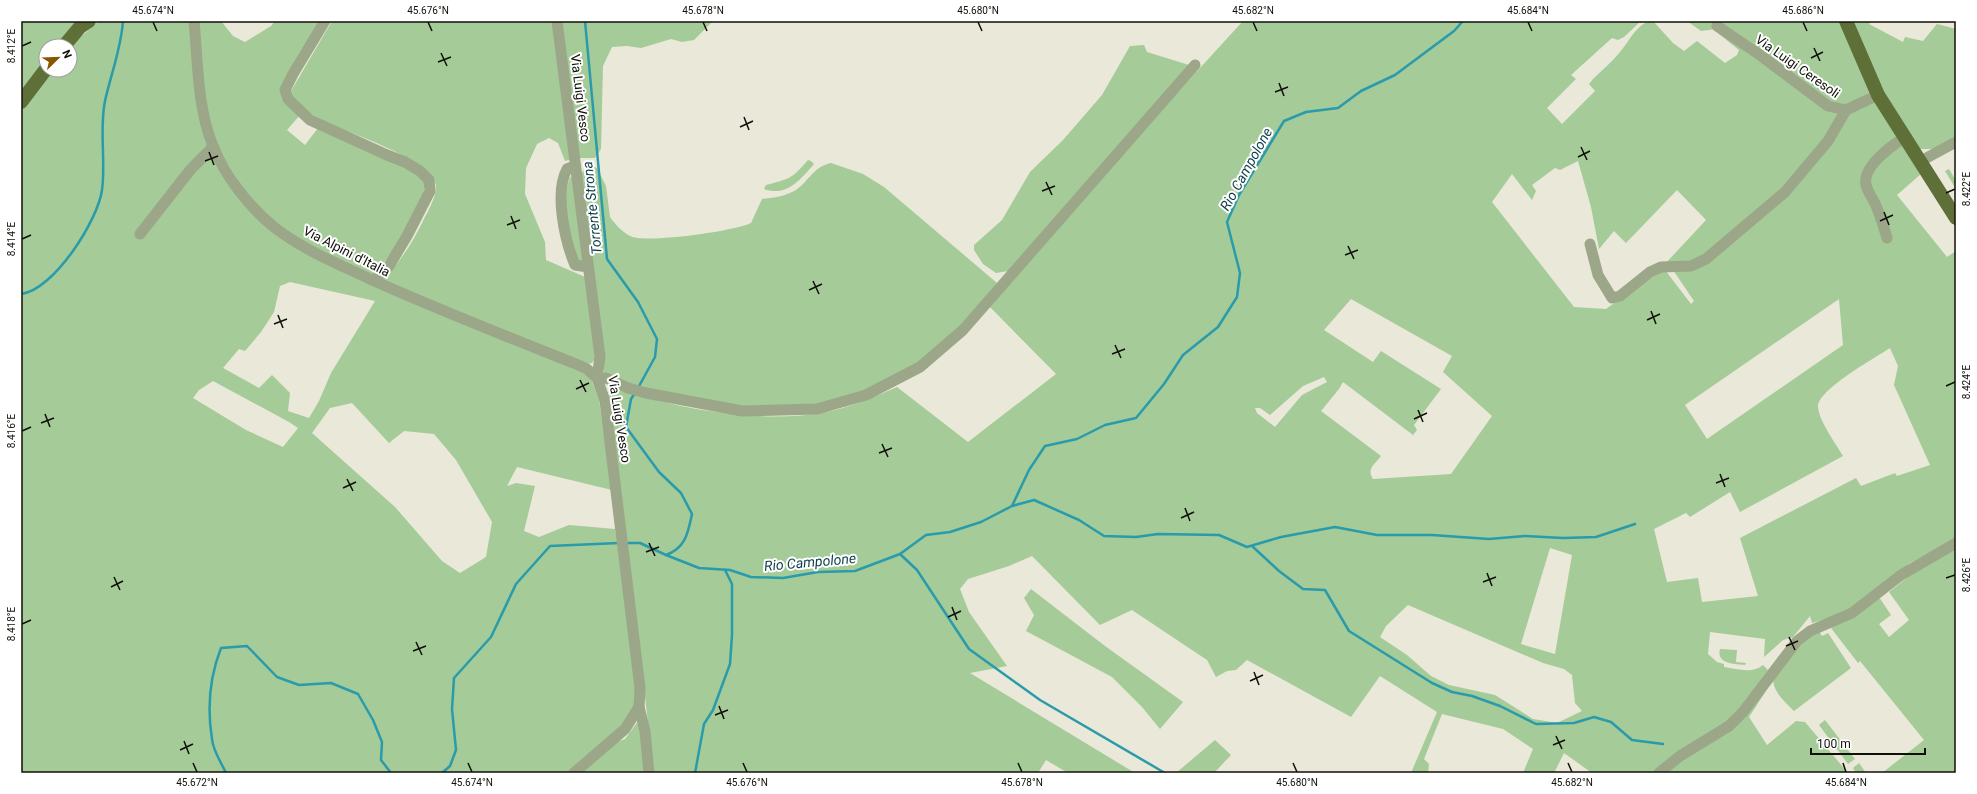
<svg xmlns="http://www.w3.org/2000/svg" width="1977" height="794" viewBox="0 0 1977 794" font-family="Roboto,sans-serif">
<rect width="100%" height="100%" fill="#eae8d8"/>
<g fill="#a4cb98" fill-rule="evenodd">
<path d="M21,21H83L58,46H46V60L21,93Z"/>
<path d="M99,21H190L212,150L268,227L590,376L599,400L612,490L517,467L507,486L516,483L535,486L524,531L539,537L569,525L615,529L636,681L634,707L614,735L568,773H21V109L48,70H70V46ZM290,282L375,301L331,373L319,401L309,418L288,411L290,393L272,375L259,388L223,368L239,349L245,351L261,332L274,312L280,286ZM213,381L289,422L298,428L283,447L246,430L193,398L199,390ZM352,403L389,443L404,431L434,434L456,460L492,522L486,557L460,573L442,561L395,507L312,433L330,408Z"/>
<path d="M198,21H221L233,36L245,42L271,26L275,21H323L283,94L300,115L287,130L305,145L318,128L418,173L425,182C425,206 390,259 372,276L300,244L252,203L217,147L205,103Z"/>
<path d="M332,21H553L572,159L565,161L558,143L549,138L537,144L526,168L525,194L545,242L546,260L585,277L595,359L592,363L586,364L382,280C399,264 413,242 423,221C428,211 436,198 436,186C434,160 346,132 323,121C311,115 302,106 292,97L291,91Z"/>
<path d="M561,21H713L694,40L682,42L671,39L641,48L627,46L612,47L603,66L601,149L595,158H579Z"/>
<path d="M1243,21H1641L1624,37L1618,40L1612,38L1571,75L1576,79L1547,108L1562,124L1595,91L1589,84L1593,79C1602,70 1612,62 1620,52C1629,42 1638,21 1653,21L1673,43L1684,51L1697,41L1725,63L1737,55L1739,50L1719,34L1721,32L1843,112L1827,139L1782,190L1721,243L1691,263L1665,264L1706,220L1677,190L1626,243L1614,231L1599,249L1591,207L1578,161L1560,170L1555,168L1532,185L1536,191L1532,200L1512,174L1492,202L1574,307L1606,309L1643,282L1665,270L1691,304L1694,301L1673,270L1691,269L1763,217L1849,112L1876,100L1922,173L1897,195L1947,257L1956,251V539L1910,563L1856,606L1833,617L1812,623L1810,616L1793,637L1783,640L1764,657L1765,639L1710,632L1708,654L1717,662L1724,664V667C1737,669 1753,674 1763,665L1768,670L1745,703L1727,724L1656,773H1592L1564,753L1554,773H1523L1533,749L1503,729L1442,714L1424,759L1429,764L1428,773H1411L1437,712L1380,676L1351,717L1247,660L1236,670L1227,671L1216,677L1207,660L1132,610L1100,625L1032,556L1009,566L968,579L960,589L969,612L1007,666L970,673L1135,773H1068L1046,760L1038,773H654L608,385C670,408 761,425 826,412C851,407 874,397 897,387L968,442L1056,374L989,306L1115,161ZM1351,299L1452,356L1443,372L1492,416L1451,474L1373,479C1366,469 1375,464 1381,456L1321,411L1339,389L1343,382L1413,435L1417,430L1414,425L1441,389L1381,351L1373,362L1324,330ZM1839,299L1843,345L1707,439L1685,405ZM1890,348L1898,366L1894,385L1930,465L1897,476L1895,473L1861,486L1856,478L1740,538L1758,596L1702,602L1698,578L1667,582L1654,529L1686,513L1690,517L1730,492L1740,512L1843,456C1836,444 1819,421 1818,407C1817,390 1875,358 1890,348ZM1324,377L1327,382L1302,395L1275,427L1257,413L1255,408H1260L1270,415L1303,386ZM1550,548L1572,555L1555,654L1521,644ZM1408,605L1543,663L1564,669L1572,675L1575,703L1582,711L1557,723L1533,719L1495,695L1449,685L1431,676L1407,655L1380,637L1386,626Z"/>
<path d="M1687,21H1842L1874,95L1837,108L1716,29L1701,31Z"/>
<path d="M1850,21H1872L1869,24L1903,42L1905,37L1923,41L1937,24L1956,29V137L1935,149H1917L1881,94Z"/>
<path d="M1144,45L1147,52L1189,65L1008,271L996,273L983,264L974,250V245L1002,220L1030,172L1063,140L1102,95L1130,46Z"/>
<path d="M808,160L811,161L814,164C800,180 787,197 764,189L766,185C789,179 792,179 808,160Z"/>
<path d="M831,163L863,174L884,187L997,283L971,316L918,366L868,391L816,406L740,408L645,390L604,373L579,177L584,170L591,166L597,168L606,186L610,217C615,224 622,232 630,236C645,244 735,231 751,223L762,199C773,198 786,196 796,190C810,180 813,167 831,163Z"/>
<path d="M1949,169L1956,181V189L1945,171Z"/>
<path d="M570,177H574L584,263L576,259C570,231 560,205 570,177Z"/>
<path d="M1956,548V773H1882L1924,740L1860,661L1858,663L1831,628L1879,597L1891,615L1879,624L1889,637L1909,620L1889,592L1919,568Z"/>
<path d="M1031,589L1105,646L1183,702L1160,729L1142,707L1112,677L1026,631L1034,615L1024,598Z"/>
<path d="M1819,631L1822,636L1828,633L1851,668L1794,711C1785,702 1773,692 1773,678L1800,642Z"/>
<path d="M1720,649L1737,650L1736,662L1746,663L1745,665C1735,664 1716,664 1720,649Z"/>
<path d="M1766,691L1749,717L1767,745L1796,721L1805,722L1848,773H1664Z"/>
<path d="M639,720L646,773H582L617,742L625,739Z"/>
<path d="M1825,720L1855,759L1848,764L1819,725Z"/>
<path d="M1215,740L1231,755L1214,773H1176Z"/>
<path d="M1859,763L1866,773H1856L1853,768Z"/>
</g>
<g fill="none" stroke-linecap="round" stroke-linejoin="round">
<g stroke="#2a9bab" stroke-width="2.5">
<path d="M585,21L607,259L638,302L657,339L655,357L638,388"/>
<path d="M21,294C54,290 98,220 102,190C106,161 99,130 105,101C111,74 121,49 123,21"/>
<path d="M1012,506L1034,500L1079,520L1104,536L1136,537L1158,534L1219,535L1247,547L1281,537L1335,527L1377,535H1432L1489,539L1525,536L1563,538L1596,537L1635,524"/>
<path d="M626,543H640L666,555C686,548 688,532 692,514L681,493L659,472L626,427L631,399L635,393"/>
<path d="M1252,546L1279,571L1303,589L1325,590L1349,631L1432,683L1452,692L1472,696L1500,706L1536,724L1574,723L1594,717L1611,722L1632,740L1663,744"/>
<path d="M900,554L917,570L969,649L1040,700L1165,773"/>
<path d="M666,555L699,568L730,570L751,577L783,578L818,572L855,571L900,554L926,535L950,532L981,522L1012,506L1029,470L1045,446L1077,439L1105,425L1136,418L1164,384L1183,355L1218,327L1237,297L1240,273L1227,222L1239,195L1284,121L1306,112L1338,108L1361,91L1395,75L1454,31L1463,21"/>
<path d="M226,773C221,762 213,751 212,739C207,708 210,676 221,648L247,646L277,677L299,685L331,683L358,694L373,720L382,742L381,760L391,773"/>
<path d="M442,773L450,766L456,750L452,709L454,678L491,637L516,584L550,546L619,543"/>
<path d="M695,773L704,724L713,710L730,664L732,635V584L725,570"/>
</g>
<g stroke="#9ca688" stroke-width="11">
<path d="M194,21C198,62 197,107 213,146C225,176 249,207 274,227C303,250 339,264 372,280C439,310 508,337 576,364L587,369L597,378H606L628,388L646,393L742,411L817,409L866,395L920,367L963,330L1195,65"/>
<path d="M325,21L293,74L285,90L288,99L310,120L387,155L405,162L420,171L429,180L430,191L407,236L389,266L374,280"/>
<path d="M557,21L600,357L597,378L605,401L640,688L639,707L645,731L649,773"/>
<path d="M1717,26L1760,55L1828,106L1846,110"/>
<path d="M1919,162L1956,142"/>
<path d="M575,166L567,169C554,193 565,241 575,265L588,267"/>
<path d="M140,234L191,169L213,147"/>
<path d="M1887,238C1884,227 1881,218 1877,208C1874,200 1868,193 1866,185C1862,167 1891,146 1904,138"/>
<path d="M1590,244L1598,275L1612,298L1620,296L1650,272L1661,267L1691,266L1706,259L1785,192L1828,141L1846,110L1878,95"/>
<path d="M574,773L625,729L639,707"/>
<path d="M1659,773L1680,756L1729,726L1743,712L1797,641L1810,631L1852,613L1901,575L1956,543"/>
</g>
<g stroke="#5e7037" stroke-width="14">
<path d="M1846,21L1878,95L1956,218"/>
<path d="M64,46L80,27L89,21"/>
<path d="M21,102L46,69"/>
</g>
</g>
<path fill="none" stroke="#100f09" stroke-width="1.5" d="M153,22L157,31M428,22L432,31M703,22L707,31M978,22L982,31M1253,22L1257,31M1528,22L1532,31M1803,22L1807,31M22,46L31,42M1814,48L1820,61M441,53L447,66M1811,58L1823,52M438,62L451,57M1279,83L1284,96M1275,92L1288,87M744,117L749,130M740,127L753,121M1581,147L1587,160M209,152L214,165M1578,157L1590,151M205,161L218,156M1046,182L1052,195M1042,191L1055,186M1946,193L1955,189M1884,212L1889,225M511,216L516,229M1880,221L1893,215M507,225L520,220M22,239L31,235M1348,246L1354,259M1345,255L1358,250M813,281L819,294M809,290L822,284M1651,311L1656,324M278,315L283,328M1647,320L1660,314M274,324L287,319M1115,345L1121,358M1112,354L1125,349M580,380L586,392M1946,386L1955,382M576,389L589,383M1418,410L1423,422M45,414L50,427M1414,419L1427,413M41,423L54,418M22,431L31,427M882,444L888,457M879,453L892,448M1720,474L1725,487M347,479L353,491M1716,483L1729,478M343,488L356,482M1185,508L1190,521M1181,518L1194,512M649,543L655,556M646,552L659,547M1487,573L1492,586M114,577L120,590M1946,578L1955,575M1483,582L1496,577M111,587L123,581M952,607L957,620M948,617L961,611M22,624L31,620M1789,637L1795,650M416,642L422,655M1786,646L1798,641M413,651L426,646M1254,672L1259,685M1250,681L1263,675M719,706L724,719M715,715L728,710M1556,736L1562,749M184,741L189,754M1553,745L1565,740M180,750L193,744M193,763L197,772M468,763L472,772M743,763L747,772M1018,763L1022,772M1293,763L1297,772M1568,763L1572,772M1843,763L1846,772"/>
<g text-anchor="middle" stroke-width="4" stroke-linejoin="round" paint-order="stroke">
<g font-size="13" fill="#100f09" stroke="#fff">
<text transform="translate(1798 66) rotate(35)" y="5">Via Luigi Ceresoli</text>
<text transform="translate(581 98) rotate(83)" y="5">Via Luigi Vesco</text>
<text transform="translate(347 251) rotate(27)" y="5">Via Alpini d'Italia</text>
<text transform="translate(620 419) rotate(81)" y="5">Via Luigi Vesco</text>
</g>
<g font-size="14" font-style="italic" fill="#0d3f46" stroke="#fff">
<text transform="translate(1246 169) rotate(-61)" y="5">Rio Campolone</text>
<text transform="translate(592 208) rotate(-96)" y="5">Torrente Strona</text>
<text transform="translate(810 562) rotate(-5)" y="5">Rio Campolone</text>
</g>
</g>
<rect width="1977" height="794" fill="none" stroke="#ffffff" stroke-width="44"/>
<g transform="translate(58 58) rotate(67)"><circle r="19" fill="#ffffff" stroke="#9f9f9d"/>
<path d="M0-3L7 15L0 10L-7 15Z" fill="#895600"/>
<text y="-6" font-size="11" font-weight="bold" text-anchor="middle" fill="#100f09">N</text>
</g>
<path d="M1811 748v6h114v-6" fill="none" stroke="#100f09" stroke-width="2"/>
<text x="1817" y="748" font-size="12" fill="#100f09" stroke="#ffffff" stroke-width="3" paint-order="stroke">100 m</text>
<rect x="22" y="22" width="1933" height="750" fill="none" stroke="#100f09" stroke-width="1.5"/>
<g font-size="10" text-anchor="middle" fill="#100f09">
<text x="153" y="14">45.674°N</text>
<text x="428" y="14">45.676°N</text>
<text x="703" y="14">45.678°N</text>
<text x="978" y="14">45.680°N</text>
<text x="1253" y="14">45.682°N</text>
<text x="1528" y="14">45.684°N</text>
<text x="1803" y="14">45.686°N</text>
<text transform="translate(11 46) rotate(-90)" y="4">8.412°E</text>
<text transform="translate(1966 189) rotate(-90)" y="4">8.422°E</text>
<text transform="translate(11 239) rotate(-90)" y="4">8.414°E</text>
<text transform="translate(1966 382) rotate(-90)" y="4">8.424°E</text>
<text transform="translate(11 431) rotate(-90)" y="4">8.416°E</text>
<text transform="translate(1966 575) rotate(-90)" y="4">8.426°E</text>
<text transform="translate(11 624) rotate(-90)" y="4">8.418°E</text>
<text x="197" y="786">45.672°N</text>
<text x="472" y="786">45.674°N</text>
<text x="747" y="786">45.676°N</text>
<text x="1022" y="786">45.678°N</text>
<text x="1297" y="786">45.680°N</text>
<text x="1572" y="786">45.682°N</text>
<text x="1846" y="786">45.684°N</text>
</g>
</svg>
